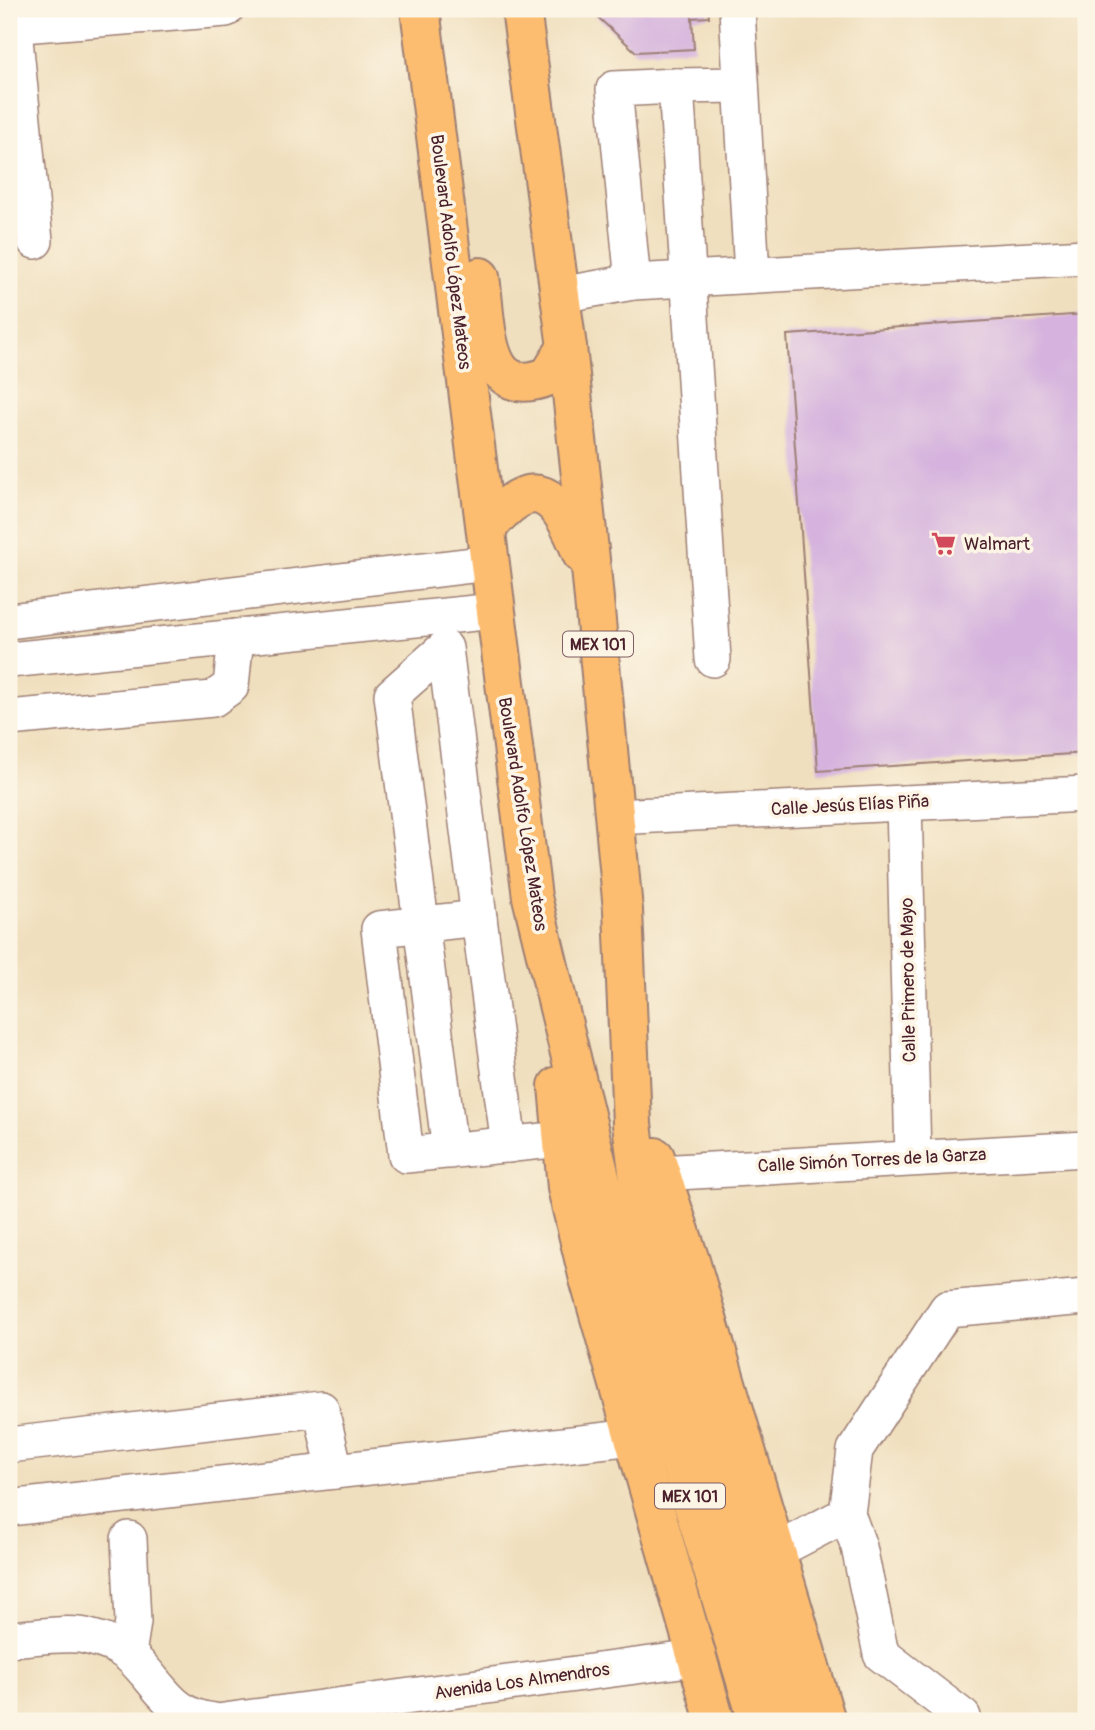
<svg xmlns="http://www.w3.org/2000/svg" width="1095" height="1730" viewBox="0 0 1095 1730" font-family="Pangolin,sans-serif">
<rect width="100%" height="100%" fill="#fcf5e5"/>
<filter id="ink" filterUnits="userSpaceOnUse"><feTurbulence type="fractalNoise" baseFrequency=".0143" numOctaves="2"/><feDisplacementMap in="SourceGraphic" scale="14" xChannelSelector="R" yChannelSelector="G"/><feConvolveMatrix kernelMatrix="1 2 1 2 8 2 1 2 1" color-interpolation-filters="sRGB"/></filter>
<filter id="wash" filterUnits="userSpaceOnUse"><feTurbulence type="fractalNoise" baseFrequency=".00686" numOctaves="4" result="noise"/><feDisplacementMap in="SourceGraphic" scale="28" xChannelSelector="R" yChannelSelector="G"/><feGaussianBlur stdDeviation="1.57" result="paint"/><feColorMatrix in="noise" values="0 0 0 0 0 0 0 0 0 0 0 0 0 0 0 0 0 1.4 0 .05"/><feComposite in="paint" operator="in"/></filter>
<g filter="url(#wash)">
<rect width="100%" height="100%" fill="#f0dfbe"/>
<g id="blocks">
<g fill="#d5b3de">
<path d="M591,9H708L709,17L692,18L694,49L636,52L592,12Z"/>
<path d="M1086,314V753L818,771L787,335Z"/>
</g>
</g>
</g>
<g filter="url(#ink)">
<use href="#blocks" fill-opacity="0" stroke="#9d7f74" stroke-width="2"/>
<g fill="none" stroke-linecap="round" stroke-linejoin="round">
<defs>
<g id="minor">
<path d="M12,9L35,241"/>
<path d="M737,9L752,275"/>
<path d="M9,26L226,9"/>
<path d="M676,86L741,85"/>
<path d="M633,282L614,89L676,86L713,659"/>
<path d="M560,295L633,282L1086,257"/>
<path d="M9,621L489,563"/>
<path d="M9,660L495,611"/>
<path d="M9,718L213,699L231,686L236,637"/>
<path d="M904,803L913,1157"/>
<path d="M614,817L1086,794"/>
<path d="M479,918L509,1145"/>
<path d="M450,1151L392,695L445,648L479,918L379,929L406,1155L563,1139"/>
<path d="M659,1173L1086,1149"/>
<path d="M9,1445L321,1409L335,1471"/>
<path d="M9,1508L634,1437"/>
<path d="M776,1551L847,1514"/>
<path d="M9,1639C31,1638 69,1631 89,1637C102,1640 118,1646 128,1654C160,1682 168,1716 214,1721"/>
<path d="M128,1654L133,1622L129,1539"/>
<path d="M963,1717L881,1654L859,1547L847,1514L855,1450L947,1309L1086,1297"/>
<path d="M224,1721L696,1658"/>
</g>
<g id="major">
<path d="M420,9L532,897L623,1271L758,1721"/>
<path d="M521,9L567,347L592,578L623,910L632,1124L642,1202L661,1280L793,1721"/>
<path d="M480,277C487,322 481,404 549,376L567,347"/>
<path d="M486,529C534,469 558,493 582,554"/>
<path d="M558,1086L567,1188L589,1279L715,1721"/>
<path d="M655,1157L690,1261L826,1721"/>
</g>
</defs>
<use href="#minor" stroke="#9d7f74" stroke-width="38"/>
<use href="#major" stroke="#9d7f74" stroke-width="42"/>
<use href="#minor" stroke="#fff" stroke-width="35"/>
<use href="#major" stroke="#fcbd6f" stroke-width="38"/>
</g>
</g>
<defs>
<symbol id="supermarket-bare" viewBox="-9 -9 18 18"><path d="M-6-5.5h2.5l.6 2H6L4.5 2H-2.5L-4.4-4H-6ZM-1.5 3.2a1.3 1.3 0 1 0 .1 0ZM3 3.2a1.3 1.3 0 1 0 .1 0Z" fill="#d1495b" stroke="#fcf5e5" stroke-width="2.5" paint-order="stroke"/></symbol>
</defs>
<g fill-rule="evenodd">
<use href="#supermarket-bare" x="926" y="526" width="35" height="35"/>
</g>
<g text-anchor="middle" stroke-width="7" stroke-linejoin="round" paint-order="stroke">
<g fill="#fcf5e5" stroke="#7f5f63" stroke-width="2">
<rect x="563" y="631.5" width="70" height="25" rx="5"/>
<rect x="655" y="1483.5" width="70" height="25" rx="5"/>
</g>
<g font-size="16" font-weight="bold" fill="#4a1f2b">
<text x="598" y="650">MEX 101</text>
<text x="690" y="1502">MEX 101</text>
</g>
<g font-size="18" fill="#4a1f2b" stroke="#fcf5e5">
<text transform="translate(451 252) rotate(83)" y="6">Boulevard Adolfo López Mateos</text>
<text transform="translate(850 805) rotate(-3)" y="6">Calle Jesús Elías Piña</text>
<text transform="translate(523 814) rotate(81)" y="6">Boulevard Adolfo López Mateos</text>
<text transform="translate(908 980) rotate(-91)" y="6">Calle Primero de Mayo</text>
<text transform="translate(872 1160) rotate(-3)" y="6">Calle Simón Torres de la Garza</text>
<text transform="translate(522 1681) rotate(-8)" y="6">Avenida Los Almendros</text>
</g>
<g font-size="18" fill="#4a1f2b" stroke="#fcf5e5" text-anchor="start">
<text x="964" y="550">Walmart</text>
</g>
</g>
<rect width="1095" height="1730" fill="none" stroke="#fcf5e5" stroke-width="35"/>
</svg>
